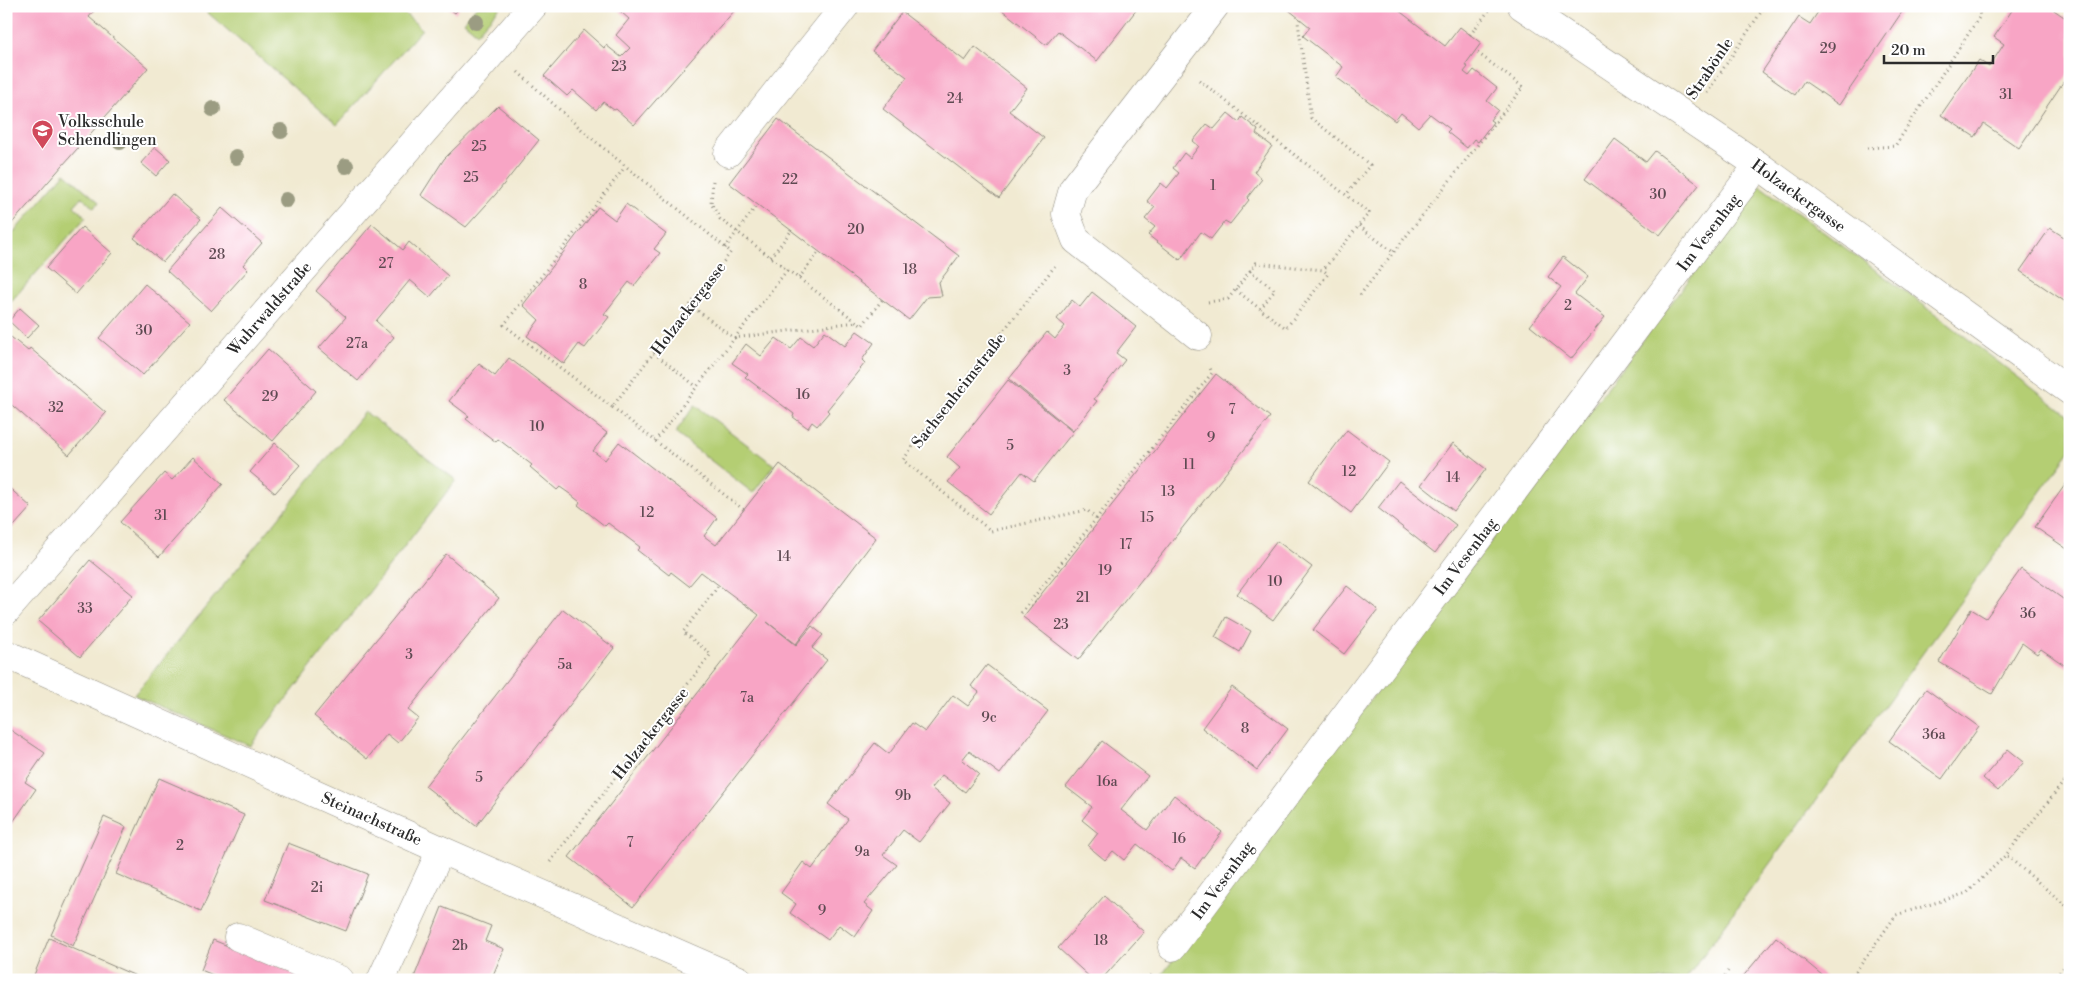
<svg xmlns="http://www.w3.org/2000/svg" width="2076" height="986" viewBox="0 0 2076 986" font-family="'Libre Bodoni',serif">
<rect width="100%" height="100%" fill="#fff"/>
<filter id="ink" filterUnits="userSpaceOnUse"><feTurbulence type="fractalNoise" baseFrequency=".02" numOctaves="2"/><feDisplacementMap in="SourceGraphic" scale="10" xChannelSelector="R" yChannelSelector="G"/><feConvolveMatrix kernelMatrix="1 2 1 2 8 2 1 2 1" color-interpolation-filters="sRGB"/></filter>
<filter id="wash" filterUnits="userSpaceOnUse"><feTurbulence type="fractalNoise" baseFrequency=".0096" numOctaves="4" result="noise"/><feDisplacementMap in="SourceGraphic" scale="20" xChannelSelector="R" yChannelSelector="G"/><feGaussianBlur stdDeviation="1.12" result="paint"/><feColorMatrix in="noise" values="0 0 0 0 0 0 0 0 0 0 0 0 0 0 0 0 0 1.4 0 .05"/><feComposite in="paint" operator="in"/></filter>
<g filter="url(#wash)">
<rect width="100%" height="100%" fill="#f1ead2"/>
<g fill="#b4ce73" stroke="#707c4f">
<path d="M200,6H396L422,29L337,125Z"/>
<path d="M477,6H501L477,33L464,22Z"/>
<path d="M65,173L99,202L94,208L82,197L74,206L86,217L6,307V241Z"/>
<path d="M1760,186L1925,306L2070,417V451L1685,980H1158Z"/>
<path d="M695,405L774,465L753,493L675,433Z"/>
<path d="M365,412L456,480L250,746L134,695Z"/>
</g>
<g id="blocks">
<g fill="#f8a5c5">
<path d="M6,6H98L89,17L148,68L6,230Z"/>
<path d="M446,6H461L455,13Z"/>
<path d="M614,6H730L735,10L634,125L616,109L614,110L603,102L596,110L573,90L567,96L544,76L584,30L604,48L606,45L621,57L630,48L616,35L629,19Z"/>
<path d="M997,6H1133L1137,9L1097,61L1058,31L1046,45Z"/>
<path d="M1284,6H1393L1445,46L1460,27L1481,43L1465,65L1468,67L1464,72L1469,76L1474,70L1497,88L1487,101L1498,110L1490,120L1493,122L1478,142L1474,139L1467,148L1447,132L1450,129L1430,114L1418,127L1401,113L1395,121L1336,77L1343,67L1303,36L1310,27Z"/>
<path d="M1822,6H1906L1839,105L1804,81L1795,95L1762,72L1799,17L1810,24Z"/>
<path d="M2015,6H2048L2070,21V72L2019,148L1984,124L1975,137L1941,115L1979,60L1989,67L2004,44L1994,37Z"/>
<path d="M902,12L965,61L975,47L1027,88L1009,111L1044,138L999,198L883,109L907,77L872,51Z"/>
<path d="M498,106L539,140L496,194L466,227L421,195L444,159Z"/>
<path d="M1228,113L1239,122L1242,117L1258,130L1256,134L1272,146L1254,172L1262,179L1247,198L1249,200L1230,224L1225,221L1211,239L1201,232L1180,260L1148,235L1155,227L1145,219L1155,207L1147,201L1161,183L1167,188L1179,173L1173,168L1184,153L1190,158L1199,146L1193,141L1207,124L1214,129Z"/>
<path d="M778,119L959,256L939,282L942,296L927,297L909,320L729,183Z"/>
<path d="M1615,139L1646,162L1655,151L1699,185L1660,235L1585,179Z"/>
<path d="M155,147L170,160L156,176L141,163Z"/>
<path d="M172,194L201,219L163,262L134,238Z"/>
<path d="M626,204L666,234L654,249L660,253L634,286L629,282L604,314L609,317L585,348L579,344L564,364L527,336L539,320L523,305L598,207L615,220Z"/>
<path d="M222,208L262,243L243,265L248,270L211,311L167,271Z"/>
<path d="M372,224L403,250L409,242L448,276L430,297L410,280L376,321L394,337L358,381L319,348L346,317L316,291Z"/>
<path d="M82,227L112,253L76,294L46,268Z"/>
<path d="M2050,228L2070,241V305L2020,271Z"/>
<path d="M1563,257L1588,277L1575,294L1605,317L1571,359L1530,326L1561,287L1548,277Z"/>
<path d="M145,284L190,322L143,375L99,338Z"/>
<path d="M1092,292L1136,327L1116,353L1125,360L1094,399L1097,401L1073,431L1009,379L1047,332L1055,339L1065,326L1057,319L1072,300L1080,307Z"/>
<path d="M20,308L39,325L27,338L9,321Z"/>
<path d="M825,331L845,346L857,331L874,343L862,360L865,363L827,410L829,412L817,426L812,422L808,428L793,417L794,414L745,377L748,374L732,363L746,344L761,356L776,338L791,349L801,337L813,346Z"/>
<path d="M11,337L28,351L30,348L106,413L69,455L6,400V342Z"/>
<path d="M268,349L316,391L273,441L224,400Z"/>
<path d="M509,358L607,433L593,451L605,460L619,442L717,518L704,536L716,545L780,464L876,538L796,644L767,622L796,645L812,626L823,635L812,648L827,660L633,907L569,857L759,615L701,572L689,586L671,572L669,575L637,550L640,547L608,523L605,526L578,505L580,502L570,494L560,487L557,490L530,467L532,465L498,439L496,442L466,419L469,416L449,401L479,364L495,376Z"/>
<path d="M1216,374L1270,417L1078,660L1023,617Z"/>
<path d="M1008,380L1073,432L1034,481L1022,472L989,514L948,482L960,468L947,457Z"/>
<path d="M1347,430L1389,462L1351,513L1309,481Z"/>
<path d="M275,443L300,465L275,493L250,472Z"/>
<path d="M1453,443L1486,469L1454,511L1421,485Z"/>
<path d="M193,457L223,484L159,557L120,522L164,473L172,480Z"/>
<path d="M2070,478V551L2035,527Z"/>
<path d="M1399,481L1456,525L1435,553L1378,508Z"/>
<path d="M6,485L31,507L6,535Z"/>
<path d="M1277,541L1312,567L1273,620L1237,594Z"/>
<path d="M446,554L499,598L408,710L418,718L398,743L387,734L367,759L314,716Z"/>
<path d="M90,560L133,595L80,657L38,621Z"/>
<path d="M2021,569L2070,604V669L2041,649L2037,654L2022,643L1992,694L1939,662L1971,609L1986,618Z"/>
<path d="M1347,586L1378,610L1344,654L1313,630Z"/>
<path d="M563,609L614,648L476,826L425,786Z"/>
<path d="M1226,617L1251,631L1240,652L1215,637Z"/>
<path d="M987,665L1048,711L1000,774L969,751L962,760L979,774L965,792L942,775L931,788L950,803L919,842L903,830L883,855L897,865L864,904L873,911L855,937L839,925L828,940L790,913L796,904L781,893L803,862L812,869L848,819L828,804L875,743L889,754L912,723L925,732L953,695L968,706L979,692L971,686Z"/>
<path d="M1232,687L1288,729L1257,770L1202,728Z"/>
<path d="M1926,689L1979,727L1942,779L1889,741Z"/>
<path d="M6,727L45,753L25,782L36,789L6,832Z"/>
<path d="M1102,741L1148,776L1121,810L1147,830L1174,795L1222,832L1195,868L1181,858L1172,871L1137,844L1124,860L1113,851L1105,860L1088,846L1098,833L1082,820L1092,807L1066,787Z"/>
<path d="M2008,749L2024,762L1998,791L1983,778Z"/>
<path d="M159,778L244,815L201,911L116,874Z"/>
<path d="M104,817L126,827L73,946L51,935Z"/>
<path d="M288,843L368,874L346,931L265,900Z"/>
<path d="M1104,896L1144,932L1101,980H1093L1058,948Z"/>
<path d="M442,907L491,926L485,941L504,949L491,980H413Z"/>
<path d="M1776,937L1828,980H1740Z"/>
<path d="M49,938L145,980H32Z"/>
<path d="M213,940L313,980H225L201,970Z"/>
</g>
</g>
</g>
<g filter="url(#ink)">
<use href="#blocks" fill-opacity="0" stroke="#8e8a7e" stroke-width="1"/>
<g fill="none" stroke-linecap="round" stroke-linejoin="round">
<defs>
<g id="minor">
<path d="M1522,6L1758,165L2070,391"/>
<path d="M728,153L845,6"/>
<path d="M1198,336L1076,240L1066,214L1073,189L1215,6"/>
<path d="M6,611L533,6"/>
<path d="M6,654L441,850L739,980"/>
<path d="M238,937L340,980"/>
<path d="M1172,947L1758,165"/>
<path d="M381,980L441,850"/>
</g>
</defs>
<use href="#minor" stroke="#8e8a7e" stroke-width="29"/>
<g stroke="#8e8a7e" stroke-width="3" stroke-dasharray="1 4" stroke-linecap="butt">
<path d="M1300,19L1298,22L1311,118L1370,165L1346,195"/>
<path d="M1470,35L1490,9"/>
<path d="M518,72L590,137L731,252L612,407L744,510"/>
<path d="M1199,80L1369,213L1323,270"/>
<path d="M1707,93L1765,6"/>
<path d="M1867,148L1895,146L1980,16L1978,6"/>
<path d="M713,181L711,203L720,219L862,326L882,300"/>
<path d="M1359,226L1393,252"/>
<path d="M725,248L757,205"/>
<path d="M771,257L791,231"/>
<path d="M799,278L819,252"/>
<path d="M1236,290L1260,309"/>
<path d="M1360,295L1523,87L1475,51"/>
<path d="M1208,302L1228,299L1250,271L1275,290L1260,309L1286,328L1328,274L1323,270L1256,263L1250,271"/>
<path d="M690,305L734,338L856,322"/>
<path d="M654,353L697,387"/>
<path d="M612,407L504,325L625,167"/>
<path d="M655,441L788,269"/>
<path d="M1096,519L1212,373L1209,365"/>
<path d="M1021,613L1096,519L1087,510L991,531L903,460L931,422L1055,266"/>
<path d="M2070,774L2006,855L2070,909"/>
<path d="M550,862L711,654L683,632L719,585"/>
<path d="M1148,980L1154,972"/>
<path d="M1722,980L1728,971"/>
<path d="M1850,980L1896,915L1967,893L2006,855"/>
<path d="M2053,980L2070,960"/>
</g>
<use href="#minor" stroke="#fff" stroke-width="28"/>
</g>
<g fill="#9b9c82">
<circle cx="476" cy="22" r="8"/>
<circle cx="213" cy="109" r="8"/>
<circle cx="281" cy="131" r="8"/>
<circle cx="120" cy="142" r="8"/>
<circle cx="236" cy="157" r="8"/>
<circle cx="346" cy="166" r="8"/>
<circle cx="286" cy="200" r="8"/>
</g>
</g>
<defs>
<symbol id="school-pin" viewBox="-11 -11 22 30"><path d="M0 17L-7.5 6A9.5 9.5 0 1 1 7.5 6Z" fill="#d1495b" stroke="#fff"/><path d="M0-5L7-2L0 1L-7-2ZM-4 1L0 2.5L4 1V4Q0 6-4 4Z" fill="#fff"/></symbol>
</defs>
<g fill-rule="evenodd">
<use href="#school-pin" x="30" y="118" width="25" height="34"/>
</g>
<g text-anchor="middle" stroke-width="4" stroke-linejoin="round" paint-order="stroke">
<g font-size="14" fill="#5e4a52">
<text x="1828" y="53">29</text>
<text x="619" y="71">23</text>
<text x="2006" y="99">31</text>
<text x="955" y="103">24</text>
<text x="479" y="151">25</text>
<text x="471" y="182">25</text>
<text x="790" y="184">22</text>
<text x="1213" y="190">1</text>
<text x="1658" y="199">30</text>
<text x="856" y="234">20</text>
<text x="217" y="259">28</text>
<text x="386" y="268">27</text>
<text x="910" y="274">18</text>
<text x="583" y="289">8</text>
<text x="1568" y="310">2</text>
<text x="144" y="335">30</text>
<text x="357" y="348">27a</text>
<text x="1067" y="375">3</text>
<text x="803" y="399">16</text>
<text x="270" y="401">29</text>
<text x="56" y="412">32</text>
<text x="1232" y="414">7</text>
<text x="537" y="431">10</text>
<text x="1211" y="442">9</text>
<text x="1010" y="450">5</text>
<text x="1189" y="469">11</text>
<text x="1349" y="476">12</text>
<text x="1453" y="482">14</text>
<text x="1168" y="496">13</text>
<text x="647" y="517">12</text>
<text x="161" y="520">31</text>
<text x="1147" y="522">15</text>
<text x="1126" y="549">17</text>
<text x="784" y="561">14</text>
<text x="1105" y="575">19</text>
<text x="1275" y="586">10</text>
<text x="1083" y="602">21</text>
<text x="85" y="613">33</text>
<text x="2028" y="618">36</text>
<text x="1061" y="629">23</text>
<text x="409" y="659">3</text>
<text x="565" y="669">5a</text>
<text x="747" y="702">7a</text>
<text x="989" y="722">9c</text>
<text x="1245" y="733">8</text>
<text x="1934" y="739">36a</text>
<text x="479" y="782">5</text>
<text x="1107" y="786">16a</text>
<text x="903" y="800">9b</text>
<text x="1179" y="843">16</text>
<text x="630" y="847">7</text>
<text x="180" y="850">2</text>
<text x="862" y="856">9a</text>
<text x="317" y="892">2i</text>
<text x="822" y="915">9</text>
<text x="1101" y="945">18</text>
<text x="460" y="950">2b</text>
</g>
<g font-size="16" fill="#2b2b2b" stroke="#fff">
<text transform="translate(1709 68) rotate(-56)" y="6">Strabönle</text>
<text transform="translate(1799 195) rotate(36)" y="6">Holzackergasse</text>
<text transform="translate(1708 232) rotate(-53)" y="6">Im Vesenhag</text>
<text transform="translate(269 308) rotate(-49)" y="6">Wuhrwaldstraße</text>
<text transform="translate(688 308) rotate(-53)" y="6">Holzackergasse</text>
<text transform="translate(958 390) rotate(-52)" y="6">Sachsenheimstraße</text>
<text transform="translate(1465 556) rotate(-53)" y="6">Im Vesenhag</text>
<text transform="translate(650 733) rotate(-52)" y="6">Holzackergasse</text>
<text transform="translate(372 818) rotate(24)" y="6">Steinachstraße</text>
<text transform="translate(1222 880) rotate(-54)" y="6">Im Vesenhag</text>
</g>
<g font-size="16" fill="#2b2b2b" stroke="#fff" text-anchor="start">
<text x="58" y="127">Volksschule<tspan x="58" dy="18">Schendlingen</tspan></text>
</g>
</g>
<rect width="2076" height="986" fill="none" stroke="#fff" stroke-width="25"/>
<path d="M1884 55v8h109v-8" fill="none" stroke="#2b2b2b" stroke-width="2.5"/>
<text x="1891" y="55" font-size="15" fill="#2b2b2b" stroke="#ffffff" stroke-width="4" paint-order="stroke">20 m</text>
</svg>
